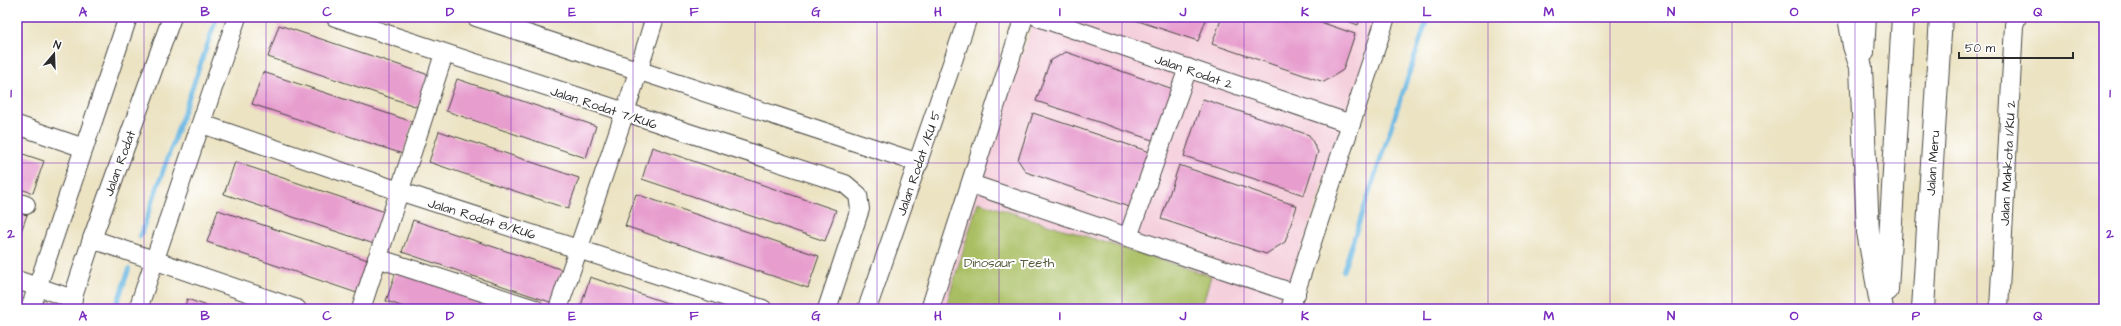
<svg xmlns="http://www.w3.org/2000/svg" width="2121" height="326" viewBox="0 0 2121 326" font-family="'Architects Daughter',sans-serif">
<rect width="100%" height="100%" fill="#fff"/>
<filter id="ink" filterUnits="userSpaceOnUse"><feTurbulence type="fractalNoise" baseFrequency=".025" numOctaves="2"/><feDisplacementMap in="SourceGraphic" scale="8" xChannelSelector="R" yChannelSelector="G"/><feConvolveMatrix kernelMatrix="1 2 1 2 8 2 1 2 1" color-interpolation-filters="sRGB"/></filter>
<filter id="wash" filterUnits="userSpaceOnUse"><feTurbulence type="fractalNoise" baseFrequency=".012" numOctaves="4" result="noise"/><feDisplacementMap in="SourceGraphic" scale="16" xChannelSelector="R" yChannelSelector="G"/><feGaussianBlur stdDeviation="0.9" result="paint"/><feColorMatrix in="noise" values="0 0 0 0 0 0 0 0 0 0 0 0 0 0 0 0 0 1.4 0 .05"/><feComposite in="paint" operator="in"/></filter>
<g filter="url(#wash)">
<rect width="100%" height="100%" fill="#ece3c3"/>
<path fill="#f4cfdc" d="M1035,17H1380L1281,309H934Z"/>
<path fill="#a9be62" stroke="#6a7446" d="M978,202L1211,276L1201,309H945Z"/>
<g fill="none" stroke-linecap="round" stroke-linejoin="round">
<g stroke="#69b8e3" stroke-width="4.5">
<path d="M140,237L217,17"/>
<path d="M1343,271L1428,17"/>
<path d="M115,309L129,269"/>
</g>
</g>
<g id="blocks">
<g fill="#e79dce">
<path d="M1126,17H1207L1198,41Z"/>
<path d="M1222,17H1306L1355,34L1343,70L1324,82L1212,44Z"/>
<path d="M1337,17H1360L1358,25Z"/>
<path d="M279,25L429,75L418,107L268,57Z"/>
<path d="M1066,52L1176,90L1158,142L1036,101L1050,61Z"/>
<path d="M263,72L413,122L403,154L252,104Z"/>
<path d="M457,79L596,126L586,158L446,111Z"/>
<path d="M1203,99L1309,135L1318,152L1304,195L1184,156Z"/>
<path d="M1033,113L1153,153L1135,209L1026,172L1018,160Z"/>
<path d="M439,131L579,178L568,209L429,162Z"/>
<path d="M652,147L836,210L825,241L642,179Z"/>
<path d="M17,152L44,161L33,193L17,188Z"/>
<path d="M235,162L385,212L374,244L224,194Z"/>
<path d="M1179,165L1297,206L1285,242L1266,254L1161,219Z"/>
<path d="M636,194L819,256L808,288L625,226Z"/>
<path d="M218,210L368,260L357,293L207,242Z"/>
<path d="M17,212L27,215L17,243Z"/>
<path d="M413,220L563,270L553,303L402,252Z"/>
<path d="M397,269L515,309H410L386,301Z"/>
<path d="M590,277L685,309H580Z"/>
<path d="M187,299L216,309H184Z"/>
</g>
</g>
</g>
<g filter="url(#ink)">
<use href="#blocks" fill-opacity="0" stroke="#484742" stroke-width="1"/>
<g fill="none" stroke-linecap="round" stroke-linejoin="round">
<defs>
<g id="minor">
<path d="M335,17L845,184L858,195L860,209L827,309"/>
<path d="M476,17L919,163"/>
<path d="M1038,17L1351,124"/>
<path d="M202,124L399,191L763,309"/>
<path d="M17,125L84,148"/>
<path d="M971,184L1296,294"/>
<path d="M17,202L26,205"/>
<path d="M1128,237L1188,68"/>
<path d="M92,239L297,309"/>
<path d="M377,258L535,309"/>
<path d="M17,280L73,299"/>
<path d="M30,309L128,17"/>
<path d="M69,309L92,239L172,17"/>
<path d="M138,309L237,17"/>
<path d="M361,309L444,54"/>
<path d="M558,309L631,94L655,17"/>
<path d="M867,309L968,17"/>
<path d="M930,309L1024,17"/>
<path d="M1290,309L1386,17"/>
<path d="M1999,309L2014,25L2017,17"/>
</g>
<g id="highway">
<path d="M1849,17L1854,46L1861,67L1868,232L1882,309"/>
<path d="M1863,52L1865,17"/>
<path d="M1887,290L1903,17"/>
<path d="M1923,309L1941,17"/>
</g>
</defs>
<use href="#minor" stroke="#484742" stroke-width="20"/>
<use href="#highway" stroke="#484742" stroke-width="24"/>
<use href="#minor" stroke="#fff" stroke-width="18"/>
<use href="#highway" stroke="#fff" stroke-width="22"/>
</g>
</g>
<path fill="none" stroke="#7b2cbf" stroke-width="1" stroke-opacity="0.55" d="M144,17V309M266,17V309M389,17V309M511,17V309M633,17V309M755,17V309M877,17V309M999,17V309M1122,17V309M1244,17V309M1366,17V309M1488,17V309M1610,17V309M1732,17V309M1855,17V309M1977,17V309M17,163H2104"/>
<g text-anchor="middle" stroke-width="4" stroke-linejoin="round" paint-order="stroke">
<g font-size="13" fill="#2b2b2b" stroke="#fff">
<text transform="translate(1194 71) rotate(19)" y="5">Jalan Rodat 2</text>
<text transform="translate(604 107) rotate(18)" y="5">Jalan Rodat 7/KU6</text>
<text transform="translate(119 163) rotate(-70)" y="5">Jalan Rodat</text>
<text transform="translate(918 163) rotate(-71)" y="5">Jalan Rodat /KU 5</text>
<text transform="translate(1932 163) rotate(-86)" y="5">Jalan Meru</text>
<text transform="translate(2007 163) rotate(-87)" y="5">Jalan Mahkota 1/KU 2</text>
<text transform="translate(482 218) rotate(17)" y="5">Jalan Rodat 8/KU6</text>
</g>
<g font-size="13" fill="#575e3e" stroke="#fff">
<text x="1009" y="267">Dinosaur Teeth</text>
</g>
</g>
<rect width="2121" height="326" fill="none" stroke="#fff" stroke-width="44"/>
<g transform="translate(54 54) rotate(19)" stroke="#ffffff" stroke-width="3" paint-order="stroke">
<path d="M0-3L7 15L0 10L-7 15Z" fill="#2b2b2b"/>
<text y="-6" font-size="11" font-weight="bold" text-anchor="middle" fill="#2b2b2b">N</text>
</g>
<path d="M1959 52v6h114v-6" fill="none" stroke="#2b2b2b" stroke-width="2"/>
<text x="1965" y="52" font-size="12" fill="#2b2b2b" stroke="#ffffff" stroke-width="3" paint-order="stroke">50 m</text>
<rect x="22" y="22" width="2077" height="282" fill="none" stroke="#7b2cbf" stroke-width="1.5"/>
<g font-size="13" text-anchor="middle" font-weight="bold" fill="#7b2cbf">
<text x="83" y="16">A</text>
<text x="205" y="16">B</text>
<text x="327" y="16">C</text>
<text x="450" y="16">D</text>
<text x="572" y="16">E</text>
<text x="694" y="16">F</text>
<text x="816" y="16">G</text>
<text x="938" y="16">H</text>
<text x="1060" y="16">I</text>
<text x="1183" y="16">J</text>
<text x="1305" y="16">K</text>
<text x="1427" y="16">L</text>
<text x="1549" y="16">M</text>
<text x="1671" y="16">N</text>
<text x="1794" y="16">O</text>
<text x="1916" y="16">P</text>
<text x="2038" y="16">Q</text>
<text x="11" y="97">1</text>
<text x="2110" y="97">1</text>
<text x="11" y="238">2</text>
<text x="2110" y="238">2</text>
<text x="83" y="320">A</text>
<text x="205" y="320">B</text>
<text x="327" y="320">C</text>
<text x="450" y="320">D</text>
<text x="572" y="320">E</text>
<text x="694" y="320">F</text>
<text x="816" y="320">G</text>
<text x="938" y="320">H</text>
<text x="1060" y="320">I</text>
<text x="1183" y="320">J</text>
<text x="1305" y="320">K</text>
<text x="1427" y="320">L</text>
<text x="1549" y="320">M</text>
<text x="1671" y="320">N</text>
<text x="1794" y="320">O</text>
<text x="1916" y="320">P</text>
<text x="2038" y="320">Q</text>
</g>
</svg>
